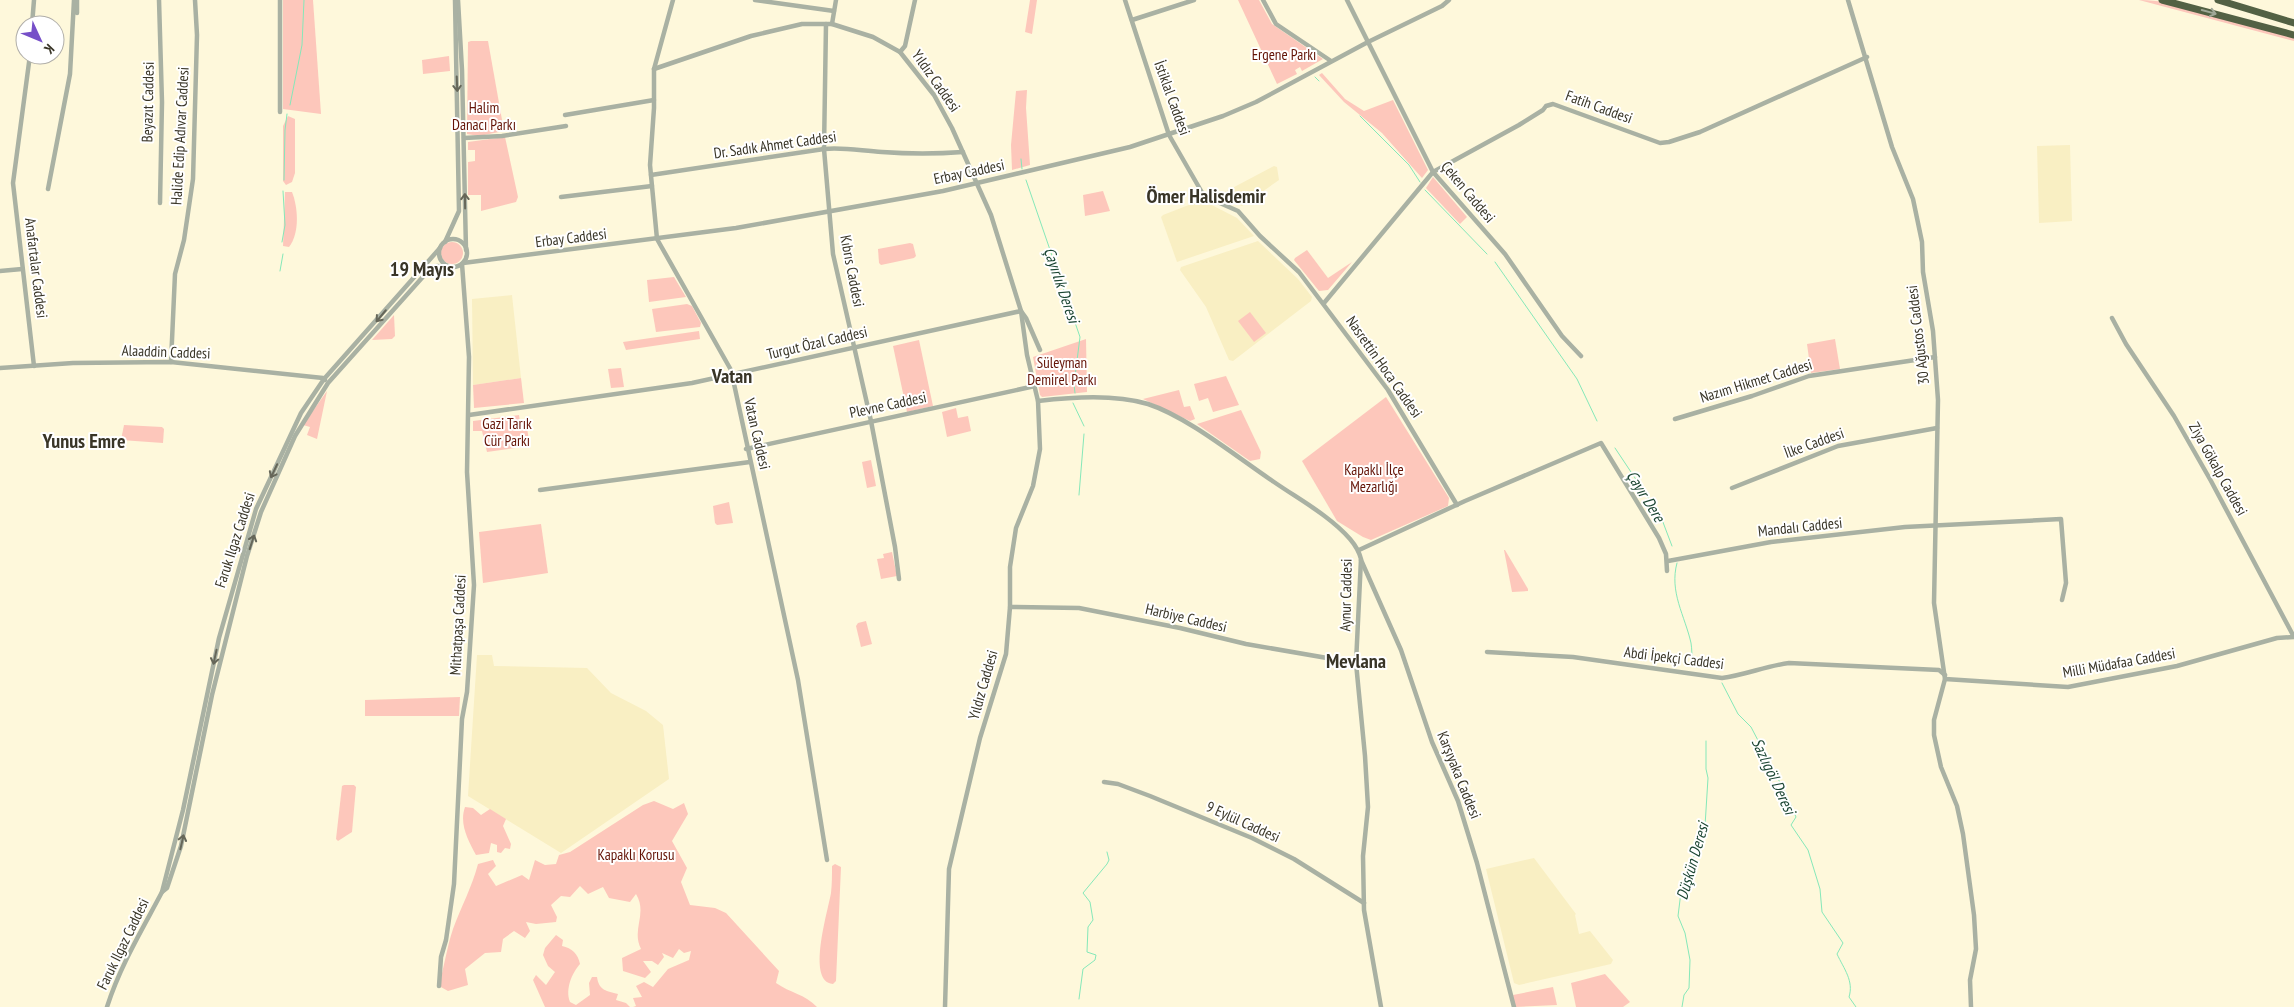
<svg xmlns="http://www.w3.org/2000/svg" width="2294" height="1007" viewBox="0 0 2294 1007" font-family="'PT Sans Narrow',sans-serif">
<rect width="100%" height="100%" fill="#fef8db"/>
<g fill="#f9efc3">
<path d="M2070,145L2072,221L2039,223L2037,146Z"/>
<path d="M1274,166L1277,167L1279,180L1242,206L1227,201L1228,198L1221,194Z"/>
<path d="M1199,201L1206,202L1237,218L1254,236L1177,262L1161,217L1163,215Z"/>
<path d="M1258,241L1298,279L1312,297L1311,301L1233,361L1229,360L1206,307L1180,270L1181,267Z"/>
<path d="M512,295L521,378L473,385L472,299Z"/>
<path d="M477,655H492L494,666L587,668L611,693L646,711L663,725L669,779L561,853L468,796Z"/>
<path d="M1534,858L1576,914L1575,915L1579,934L1590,931L1613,960L1611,964L1519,985L1514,983L1486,869Z"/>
</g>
<g fill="#fdc7bb">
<path d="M283,0H313L321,114L283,109Z"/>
<path d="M1030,0H1037L1032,34L1025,32Z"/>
<path d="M1238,0H1259L1272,24L1323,59L1302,71L1300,67L1295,70L1297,74L1277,84Z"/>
<path d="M2139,0C2184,0 2249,24 2294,37V41Z"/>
<path d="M471,41H488L504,131L479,136L467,134L468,42Z"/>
<path d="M449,56L450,71L423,74L422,60Z"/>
<path d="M1322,73L1345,99L1364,111L1393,100L1428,170L1422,178L1382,133L1344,102L1319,75Z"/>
<path d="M1027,90L1026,108L1030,165L1012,170L1011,145L1016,91Z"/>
<path d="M288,116L295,119V173L292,182L286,185L283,181V126Z"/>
<path d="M505,137L518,197L516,202L481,211V195H468V162L475,161V150H468V142Z"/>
<path d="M1433,177L1467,217L1460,224L1426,188Z"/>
<path d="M1103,191L1110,211L1085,216L1083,195Z"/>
<path d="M285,192H292C298,207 300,233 289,247L283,246Z"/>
<circle cx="452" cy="253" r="11"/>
<path d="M910,243L913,244L916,256L914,258L881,265L879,263L878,249Z"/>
<path d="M1307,250L1328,278L1352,262L1328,290L1319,291L1294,260L1295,258Z"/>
<path d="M674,277L686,297L649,302L647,280Z"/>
<path d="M687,304L692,306L701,323L700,327L656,332L652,309Z"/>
<path d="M1250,312L1266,333L1254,342L1238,321Z"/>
<path d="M394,315L395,336L392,339L372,340Z"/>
<path d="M699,331L700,339L626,350L623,342Z"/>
<path d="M1086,339L1087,392L1042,397L1040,395L1033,357Z"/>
<path d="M1835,339L1840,369L1811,373L1807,344Z"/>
<path d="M919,340L933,406L907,412L893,346Z"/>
<path d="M621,368L624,387L611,388L608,369Z"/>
<path d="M1226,376L1239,405L1213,412L1208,398L1199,401L1194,384Z"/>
<path d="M521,378L524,403L474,408L473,385Z"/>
<path d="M1179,390L1184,407L1190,406L1195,419L1190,421L1143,399Z"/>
<path d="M327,391L317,439L307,435L310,427L303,425Z"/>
<path d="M1386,397L1449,498L1448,506L1371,540L1363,537L1337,521L1302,461Z"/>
<path d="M956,408L958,418L968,416L971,431L947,437L942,412Z"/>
<path d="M1241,410L1261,452L1260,459L1250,461L1197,424Z"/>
<path d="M519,415L520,422H526L530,446L487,452L482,431H473V421Z"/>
<path d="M124,425L162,427L164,429L163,443L121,440Z"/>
<path d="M871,460L876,486L867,488L862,462Z"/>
<path d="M729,502L733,523L717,525L715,523L713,506Z"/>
<path d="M541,524L548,573L483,583L479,532Z"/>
<path d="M1504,550H1505L1528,589V591L1512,592Z"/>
<path d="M892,552L897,576L881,579L877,559L884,558L883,554Z"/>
<path d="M866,621L872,644L861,647L856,626L858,623Z"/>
<path d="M460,697L459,716H365V700Z"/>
<path d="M344,785H354L356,787L352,832L338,841L336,839L342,786Z"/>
<path d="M654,801L673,809L684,803L688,814L672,841L687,868L681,882L690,905L715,908L726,913L779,971L776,983C790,993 805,994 817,1007H633L636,1006L633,998L642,997L636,986L644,982L653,987L668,969L689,960L691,951L684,953L679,949L673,958L662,953L664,957L658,965L652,961H643L651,972L645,978L623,971L622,958L641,949C631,929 648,914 636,894L630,902L609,898L603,887L588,894L580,886L570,897L561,896L551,905L557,917L556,922L536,924L526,922L530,931L525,938L514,931L503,939L501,952L485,953L465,969L468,985L448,991L439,986C444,967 447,947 453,929C461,907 472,887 478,864L493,860L496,866L488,874L496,886L522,875L529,880L535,860L545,865L556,864L559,855L570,852L643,805Z"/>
<path d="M465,807L473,808L481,815L490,809L506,819L503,826L511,844L510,849L505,848L501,853L497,852V845L491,843L489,853L476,855C468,840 459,824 465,807Z"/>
<path d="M835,864L841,867L836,981L833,984C806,982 828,911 831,893C832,884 832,875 832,866Z"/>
<path d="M556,935L563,940L562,946C572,948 578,954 580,964C572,973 565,989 570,1002L576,1005L590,995L589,983L592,977H597C599,991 607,991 618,994L616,1000L626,1003L630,1007H545L533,980L536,975L546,985L555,972L548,966L543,955L545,948Z"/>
<path d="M1605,974L1630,1002L1623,1007H1576L1571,983Z"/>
<path d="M1553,987L1557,1005L1515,1007L1513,995Z"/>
</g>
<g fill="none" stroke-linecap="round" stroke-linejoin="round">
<g stroke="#85e8b9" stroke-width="1">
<path d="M1315,77L1319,81"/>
<path d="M290,105L302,45L304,0"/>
<path d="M1360,116L1409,165L1420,182"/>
<path d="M1021,159L1022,169"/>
<path d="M284,180L285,130L287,114"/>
<path d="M1026,180L1080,337L1074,384L1075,393"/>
<path d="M1425,190L1487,254"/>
<path d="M282,242L285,225L283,191"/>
<path d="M1495,262L1577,379L1597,421"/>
<path d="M280,271L283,254"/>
<path d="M1073,403L1084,426"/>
<path d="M1615,448L1661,517L1672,546"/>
<path d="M1079,495L1084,434"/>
<path d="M1677,563C1669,592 1685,616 1691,643C1692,649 1692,657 1692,663L1696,667"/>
<path d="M1722,683L1738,714L1751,727L1786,794L1796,817L1791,825L1808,850L1820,889L1822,912L1843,943L1837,954C1844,969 1854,981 1849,997L1856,1007"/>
<path d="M1079,999L1083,969L1095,960L1096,955L1087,952L1088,927L1093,920L1090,902L1083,893L1107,864L1109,860L1107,852"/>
<path d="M1682,1007L1684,995L1689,988L1690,960L1685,933L1678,916L1681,892L1705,826L1708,778L1706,769V741"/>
</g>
<g stroke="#a9b1a3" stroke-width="4.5">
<path d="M159,0L162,102L160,203"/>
<path d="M458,0L462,70L466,250"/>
<path d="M673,0L654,69V108L650,165L657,239L731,370L798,680L827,860"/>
<path d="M755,0L834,11"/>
<path d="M1125,0L1169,135L1204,196L1238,211L1260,236L1299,272L1388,390L1457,505"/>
<path d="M1263,0L1276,24L1331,61"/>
<path d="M1347,0L1433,172L1505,254L1562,336L1581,356"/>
<path d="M1848,0L1892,147L1913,199L1922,242L1923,272L1933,331L1938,400L1934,603L1945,679L1934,720V735L1941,767L1957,806L1963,834L1974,915L1976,949L1970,980L1971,1007"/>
<path d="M77,13V0"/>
<path d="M1132,20L1194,0"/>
<path d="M826,24L824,149L833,254L871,421L895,547L899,579"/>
<path d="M832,24L836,0"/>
<path d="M32,25L34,0"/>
<path d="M900,52L905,46L915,0"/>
<path d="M30,55L13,183L34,366"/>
<path d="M654,69L751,36L802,24H832L873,37L900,52L934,95L952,128L991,215L1021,311L1027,355L1038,401L1040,449L1033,486L1016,528L1010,567V607L1006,654L980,738L949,869L945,1007"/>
<path d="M280,112V0"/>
<path d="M565,115L654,100"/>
<path d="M464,138L502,136L566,126"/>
<path d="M651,175L824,149C844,147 862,151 882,152C909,154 936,154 963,152"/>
<path d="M48,189L70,74L74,0"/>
<path d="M561,197L652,186"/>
<circle cx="453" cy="253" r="14"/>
<path d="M445,242L459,211L455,0"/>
<path d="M463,263L736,228L943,191L1130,147L1223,116L1256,102L1368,42L1442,6L1449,0"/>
<path d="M0,271L22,269"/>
<path d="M1324,303L1433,172L1519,125L1543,110L1546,106L1553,104L1660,143L1669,142L1700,132L1867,57"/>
<path d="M171,362L175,274L184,240L193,179L197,35L195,0"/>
<path d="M0,368L73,363L171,362L323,378L325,380"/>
<path d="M1038,401C1073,397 1114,394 1148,404C1188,417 1238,458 1274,482C1300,500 1330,516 1350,539C1356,546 1359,551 1361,559L1356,663L1365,756L1368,807L1363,856L1364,910L1381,1007"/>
<path d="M469,415L692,383L1021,311L1026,318L1040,350"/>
<path d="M1675,419L1752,396L1809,376L1935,357"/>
<path d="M746,449L1035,386"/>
<path d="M1732,488L1838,446L1937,428"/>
<path d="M540,490L750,462"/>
<path d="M1359,550L1465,501L1601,443L1659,538L1666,554L1667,571"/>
<path d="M1361,560L1401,650L1432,742L1458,801L1477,863L1514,1007"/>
<path d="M1668,561L1771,542L1905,527L2061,519L2066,583L2062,600"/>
<path d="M1010,607L1079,608L1180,628L1246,644L1356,663"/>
<path d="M1487,652L1573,657L1722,678C1745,675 1766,666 1789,663L1939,670L1945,675"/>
<path d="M1945,679L2068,687L2177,666L2277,638L2294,637L2211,481L2174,416L2126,344L2112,318"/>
<path d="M1104,782L1118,784L1150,796L1252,838L1294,859L1364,903"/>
<path d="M162,892L183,810L219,638L256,509L301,413L324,379L440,248"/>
<path d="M439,986L441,957L446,940L454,884L462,719L467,692L474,585L467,472L469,357L462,264"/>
<path d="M107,1007C120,966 142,930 162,892L167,888L181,846L212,695L247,556L261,512L295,436L328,383L429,270L437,266L451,267"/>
</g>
<g stroke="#536144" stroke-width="7">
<path d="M2162,0L2294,35"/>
<path d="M2218,0L2294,23"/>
</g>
</g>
<defs><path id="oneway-shaft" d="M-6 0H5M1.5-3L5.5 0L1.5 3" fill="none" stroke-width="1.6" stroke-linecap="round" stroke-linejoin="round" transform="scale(1.25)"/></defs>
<use stroke="#a0a898" href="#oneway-shaft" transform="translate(2209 12) rotate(15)"/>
<g stroke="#666759">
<use href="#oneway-shaft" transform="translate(457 84) rotate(88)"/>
<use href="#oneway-shaft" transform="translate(465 201) rotate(-91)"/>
<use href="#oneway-shaft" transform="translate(381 316) rotate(130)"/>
<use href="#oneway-shaft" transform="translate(274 471) rotate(115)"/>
<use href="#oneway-shaft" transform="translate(252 542) rotate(-72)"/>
<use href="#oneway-shaft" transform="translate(215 657) rotate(102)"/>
<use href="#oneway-shaft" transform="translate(182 842) rotate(-77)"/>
</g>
<g text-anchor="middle" stroke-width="4" stroke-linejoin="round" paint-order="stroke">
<g font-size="15" fill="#641306" stroke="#fff">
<text x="1284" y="60">Ergene Parkı</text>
<text x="484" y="113">Halim<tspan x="484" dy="17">Danacı Parkı</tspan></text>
<text x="1062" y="368">Süleyman<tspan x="1062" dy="17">Demirel Parkı</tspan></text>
<text x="507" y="429">Gazi Tarık<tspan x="507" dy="17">Cür Parkı</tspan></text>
<text x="1374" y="475">Kapaklı İlçe<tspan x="1374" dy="17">Mezarlığı</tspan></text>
<text x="636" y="860">Kapaklı Korusu</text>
</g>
<g font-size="15" fill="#393527" stroke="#fff">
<text transform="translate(936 81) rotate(55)" y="5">Yıldız Caddesi</text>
<text transform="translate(1172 98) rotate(70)" y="5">İstiklal Caddesi</text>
<text transform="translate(148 102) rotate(-89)" y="5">Beyazıt Caddesi</text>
<text transform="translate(1599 107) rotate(20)" y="5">Fatih Caddesi</text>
<text transform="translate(180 136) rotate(-87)" y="5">Halide Edip Adıvar Caddesi</text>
<text transform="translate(775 145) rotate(-8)" y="5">Dr. Sadık Ahmet Caddesi</text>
<text transform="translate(969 172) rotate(-12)" y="5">Erbay Caddesi</text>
<text transform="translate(1468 192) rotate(50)" y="5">Çeken Caddesi</text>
<text transform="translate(571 238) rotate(-7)" y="5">Erbay Caddesi</text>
<text transform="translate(36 268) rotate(83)" y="5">Anafartalar Caddesi</text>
<text transform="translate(852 271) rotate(79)" y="5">Kıbrıs Caddesi</text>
<text transform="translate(1918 335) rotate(-97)" y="5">30 Ağustos Caddesi</text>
<text transform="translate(817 343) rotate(-13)" y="5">Turgut Özal Caddesi</text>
<text transform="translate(166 352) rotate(2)" y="5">Alaaddin Caddesi</text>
<text transform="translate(1384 367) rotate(55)" y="5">Nasrettin Hoca Caddesi</text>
<text transform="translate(1756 381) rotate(-17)" y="5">Nazım Hikmet Caddesi</text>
<text transform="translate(888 405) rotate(-12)" y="5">Plevne Caddesi</text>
<text transform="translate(757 434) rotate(77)" y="5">Vatan Caddesi</text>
<text transform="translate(1814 443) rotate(-20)" y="5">İlke Caddesi</text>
<text transform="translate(2218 469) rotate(61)" y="5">Ziya Gökalp Caddesi</text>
<text transform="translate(1800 527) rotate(-6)" y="5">Mandalı Caddesi</text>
<text transform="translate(235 540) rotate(-72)" y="5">Faruk Ilgaz Caddesi</text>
<text transform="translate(1346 595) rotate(-89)" y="5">Aynur Caddesi</text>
<text transform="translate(1186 618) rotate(13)" y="5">Harbiye Caddesi</text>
<text transform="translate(458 625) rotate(-87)" y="5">Mithatpaşa Caddesi</text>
<text transform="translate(1674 658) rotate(7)" y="5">Abdi İpekçi Caddesi</text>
<text transform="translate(2119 663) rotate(-10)" y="5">Milli Müdafaa Caddesi</text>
<text transform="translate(983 685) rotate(-74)" y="5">Yıldız Caddesi</text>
<text transform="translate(1459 775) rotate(68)" y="5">Karşıyaka Caddesi</text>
<text transform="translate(1243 822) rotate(24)" y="5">9 Eylül Caddesi</text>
<text transform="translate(123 944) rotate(-64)" y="5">Faruk Ilgaz Caddesi</text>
</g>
<g font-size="16" font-style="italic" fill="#1b4532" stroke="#fff">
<text transform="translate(1062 285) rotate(71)" y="6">Çayırlık Deresi</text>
<text transform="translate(1646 496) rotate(58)" y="6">Çayır Dere</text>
<text transform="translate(1774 776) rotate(65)" y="6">Sazlıgöl Deresi</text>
<text transform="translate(1692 861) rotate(-74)" y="6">Düşkün Deresi</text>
</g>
<g font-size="20" font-weight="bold" fill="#393527" stroke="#fff">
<text x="1206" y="203">Ömer Halisdemir</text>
<text x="422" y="276">19 Mayıs</text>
<text x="732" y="383">Vatan</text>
<text x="84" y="448">Yunus Emre</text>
<text x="1356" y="668">Mevlana</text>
</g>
</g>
<g transform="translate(40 40) rotate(134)"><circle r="24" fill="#ffffff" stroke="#b0aea9"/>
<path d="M0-4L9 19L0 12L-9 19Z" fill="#764fc8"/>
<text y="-8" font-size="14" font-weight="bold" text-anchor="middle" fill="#393527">K</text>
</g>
</svg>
